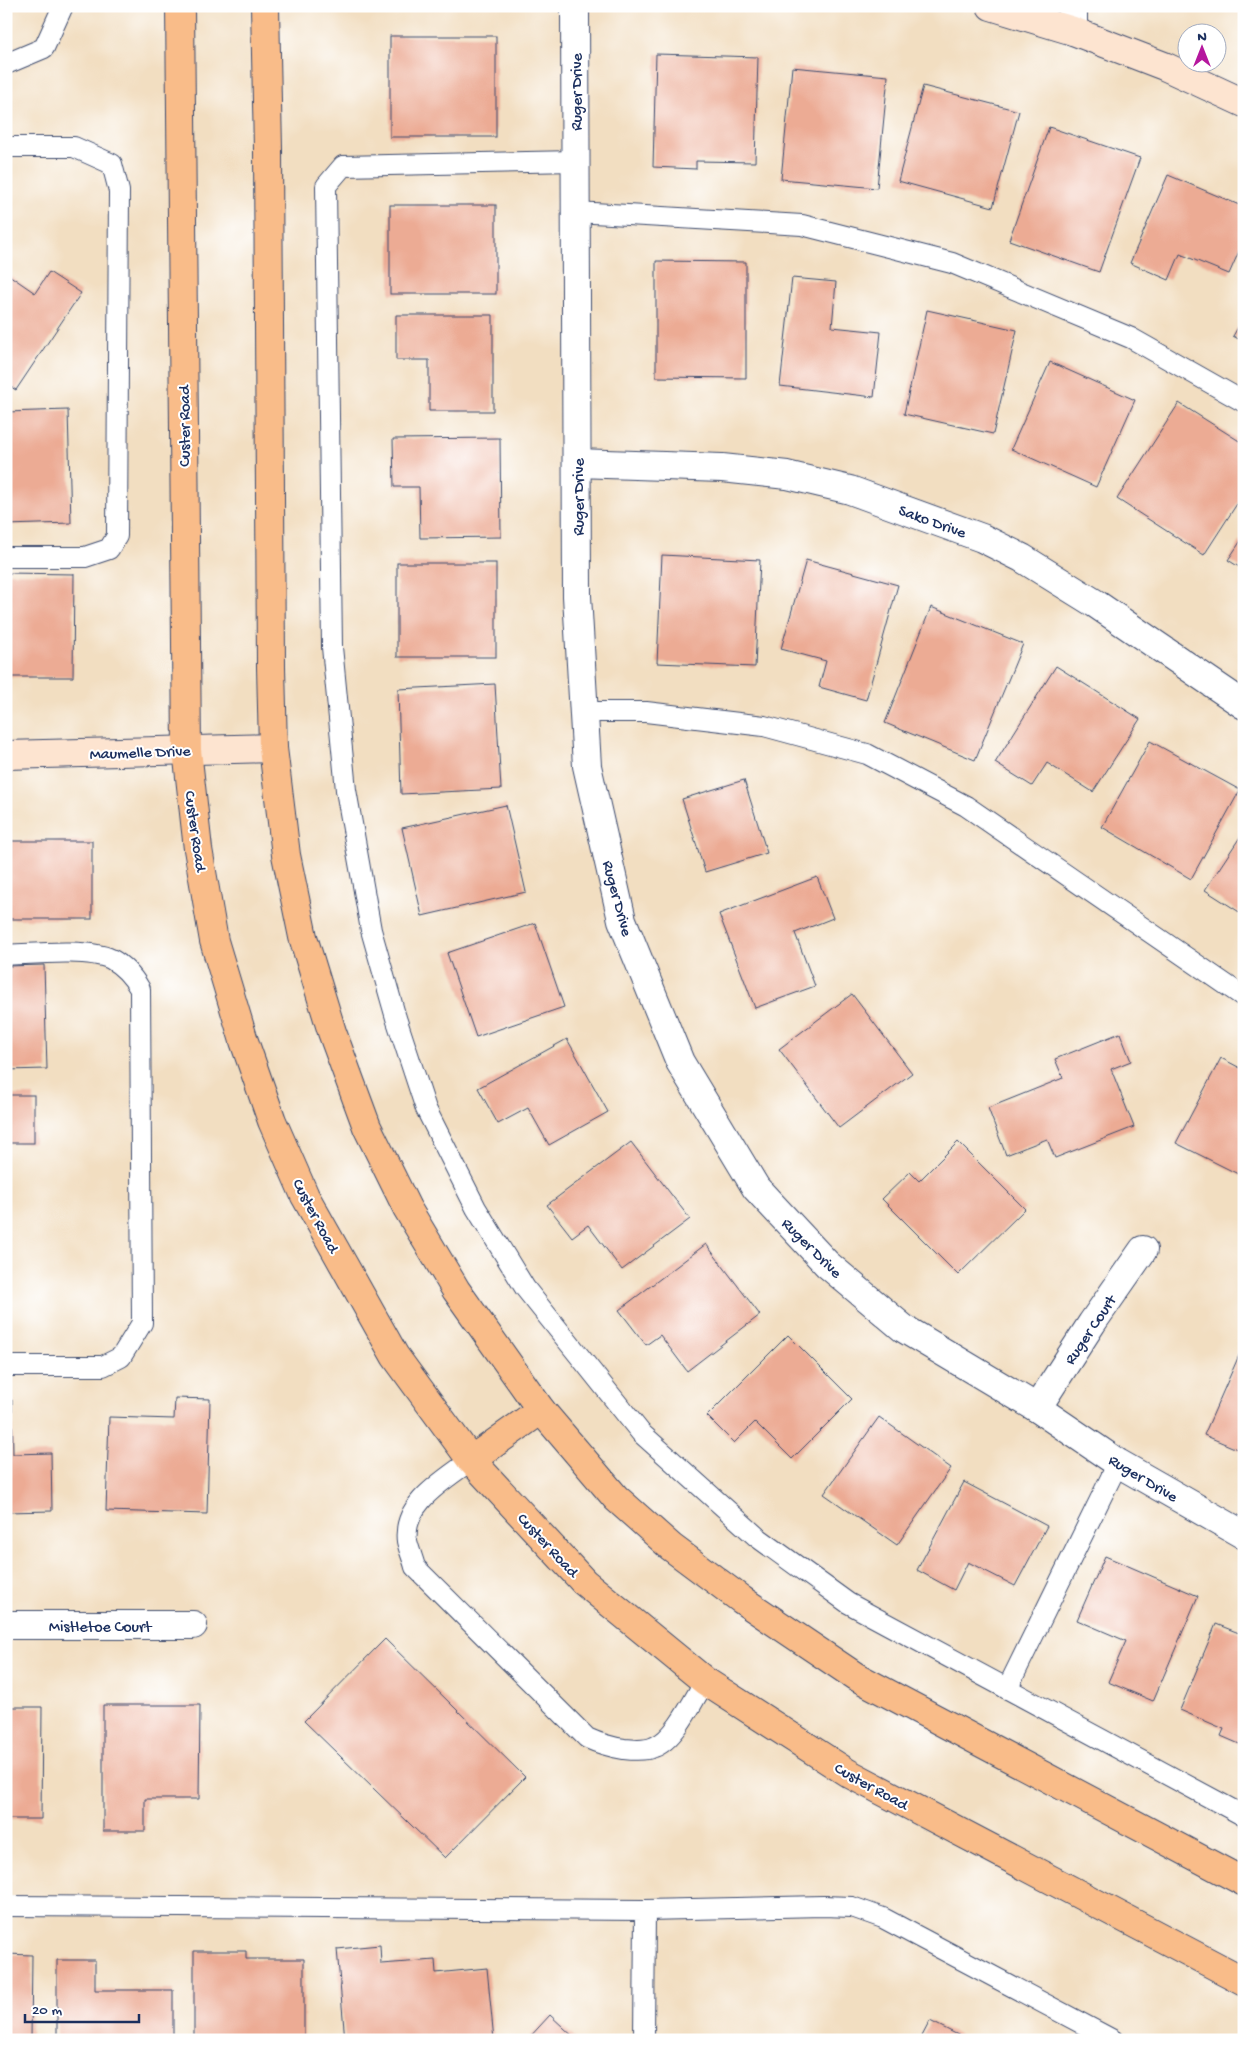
<svg xmlns="http://www.w3.org/2000/svg" width="1250" height="2046" viewBox="0 0 1250 2046" font-family="'Gochi Hand',sans-serif">
<rect width="100%" height="100%" fill="#fff"/>
<filter id="ink" filterUnits="userSpaceOnUse"><feTurbulence type="fractalNoise" baseFrequency=".02" numOctaves="2"/><feDisplacementMap in="SourceGraphic" scale="10" xChannelSelector="R" yChannelSelector="G"/><feConvolveMatrix kernelMatrix="1 2 1 2 8 2 1 2 1" color-interpolation-filters="sRGB"/></filter>
<filter id="wash" filterUnits="userSpaceOnUse"><feTurbulence type="fractalNoise" baseFrequency=".0096" numOctaves="4" result="noise"/><feDisplacementMap in="SourceGraphic" scale="20" xChannelSelector="R" yChannelSelector="G"/><feGaussianBlur stdDeviation="1.12" result="paint"/><feColorMatrix in="noise" values="0 0 0 0 0 0 0 0 0 0 0 0 0 0 0 0 0 1.4 0 .05"/><feComposite in="paint" operator="in"/></filter>
<g filter="url(#wash)">
<rect width="100%" height="100%" fill="#f2dec1"/>
<g id="blocks">
<g fill="#ecab94">
<rect x="390" y="36" width="106" height="101"/>
<path d="M656,54L758,57L755,162L696,161V169L653,167Z"/>
<path d="M792,67L888,76L877,188L781,179Z"/>
<path d="M923,86L1019,111L993,207L898,181Z"/>
<path d="M1049,127L1140,158L1099,272L1009,240Z"/>
<path d="M1168,175L1244,207V240L1229,274L1180,254L1169,280L1130,263Z"/>
<rect x="390" y="205" width="106" height="89"/>
<path d="M656,261L746,262V378L656,377Z"/>
<path d="M49,272L81,293L16,390L6,384V273L35,293Z"/>
<path d="M792,278L836,282L832,327L881,332L874,397L780,386Z"/>
<path d="M927,310L1017,330L993,434L904,414Z"/>
<path d="M396,315H493V411H429V360H396Z"/>
<path d="M1244,317V342L1233,336Z"/>
<path d="M1050,362L1135,400L1096,487L1011,449Z"/>
<path d="M1179,403L1244,444V493L1204,555L1117,499Z"/>
<path d="M68,410L71,523L6,525V412Z"/>
<path d="M500,438L501,537L420,538L419,487H394L393,439Z"/>
<path d="M1244,536V570L1228,560Z"/>
<path d="M662,555L760,560L755,667L657,663Z"/>
<path d="M806,560L898,585L866,700L819,687L826,661L781,649Z"/>
<rect x="397" y="563" width="99" height="94"/>
<path d="M6,573L74,574L73,677H6Z"/>
<path d="M931,607L1023,644L975,760L885,723Z"/>
<path d="M1056,666L1140,719L1093,792L1047,763L1032,786L995,763Z"/>
<path d="M495,684L501,789L401,794L398,689Z"/>
<path d="M1150,741L1240,790L1191,879L1102,827Z"/>
<path d="M744,780L767,853L705,872L682,799Z"/>
<path d="M506,805L526,892L422,916L402,828Z"/>
<path d="M1244,831V915L1205,890Z"/>
<rect x="6" y="841" width="86" height="78"/>
<path d="M817,877L833,918L795,933L815,986L755,1008L719,914Z"/>
<path d="M535,923L564,1007L476,1037L447,953Z"/>
<path d="M44,965L47,1069L6,1070V966Z"/>
<path d="M852,994L912,1073L839,1128L779,1049Z"/>
<path d="M1120,1033L1131,1061L1111,1069L1134,1127L1055,1158L1047,1139L1006,1155L988,1108L1063,1078L1055,1059Z"/>
<path d="M567,1039L608,1112L549,1145L528,1108L498,1124L478,1088Z"/>
<path d="M1221,1058L1244,1070V1177L1176,1143Z"/>
<rect x="6" y="1095" width="28" height="48"/>
<path d="M631,1142L690,1219L622,1270L588,1225L572,1237L547,1205Z"/>
<path d="M958,1142L1025,1209L958,1275L882,1199L910,1172L919,1181Z"/>
<path d="M706,1244L760,1315L687,1371L660,1335L646,1345L619,1310Z"/>
<path d="M788,1335L852,1399L792,1459L755,1422L734,1443L707,1416Z"/>
<path d="M1244,1344V1452L1204,1435Z"/>
<path d="M175,1398L210,1399L207,1514L106,1511L109,1417L174,1419Z"/>
<path d="M6,1400H12L13,1454L51,1453L52,1511L6,1512Z"/>
<path d="M879,1417L951,1468L897,1545L824,1494Z"/>
<path d="M964,1482L1047,1526L1015,1586L968,1562L954,1590L917,1570Z"/>
<path d="M1105,1556L1198,1596L1153,1701L1108,1682L1126,1641L1077,1620Z"/>
<path d="M1216,1624L1244,1635V1746L1221,1736L1224,1729L1180,1710Z"/>
<path d="M385,1639L525,1777L445,1858L304,1721Z"/>
<path d="M103,1705H200L199,1799H145V1831H103Z"/>
<path d="M6,1707H42L41,1819H6Z"/>
<path d="M380,1945L381,1964L435,1960L436,1973L487,1968L494,2040H345L337,1949Z"/>
<path d="M194,1951H246V1959H304V2040H194Z"/>
<path d="M6,1954L32,1955L31,2040H6Z"/>
<path d="M57,1960H95V1990H173V2040H57Z"/>
<path d="M550,2015L577,2040H527Z"/>
<path d="M930,2021L968,2040H920Z"/>
</g>
</g>
</g>
<g filter="url(#ink)">
<use href="#blocks" fill-opacity="0" stroke="#3b496d" stroke-width="1"/>
<g fill="none" stroke-linecap="round" stroke-linejoin="round">
<defs>
<g id="lane">
<path d="M6,64L44,48L63,6"/>
<path d="M6,147H74L112,164L119,191L117,536L109,549L85,557H6"/>
<path d="M576,161L343,166L326,186L332,647L346,790L371,930L396,1018L426,1109L476,1208L525,1288L641,1433L757,1537L848,1603L1244,1816"/>
<path d="M576,212L802,225L952,263L1131,338L1244,402"/>
<path d="M584,712H646L764,726L867,754L966,806L1244,997"/>
<path d="M6,955C33,954 87,948 111,959C124,966 133,977 140,989L142,1323L121,1357L103,1366H6"/>
<path d="M471,1460C445,1480 402,1503 407,1541C409,1550 413,1559 415,1567L587,1738C600,1744 610,1747 624,1749C633,1750 646,1751 654,1747C675,1740 694,1699 705,1681"/>
<path d="M1007,1689L1118,1463"/>
<path d="M6,1906L645,1910L644,2040"/>
<path d="M645,1910L823,1906L852,1907L883,1918L1113,2040"/>
</g>
<g id="street">
<path d="M575,6L577,596L587,766L622,920L680,1062L756,1188L827,1264L903,1328L1037,1408L1118,1463L1244,1535"/>
<path d="M1073,6V31"/>
<path d="M577,463L722,468L787,475L850,490L982,538L1022,558L1096,604L1244,705"/>
<path d="M1037,1408L1092,1323L1143,1250"/>
<path d="M6,1625H193"/>
</g>
<g id="secondary">
<path d="M991,6L1073,31L1164,66L1244,103"/>
<path d="M6,755L273,748"/>
</g>
<g id="primary">
<path d="M180,6L187,750L198,849L214,941L244,1041L272,1121L305,1196L395,1356L471,1460L584,1582L705,1681L848,1773L1244,1981"/>
<path d="M265,6L268,150L271,667L273,748L286,855L303,937L332,1032L367,1127L407,1208L456,1290L541,1410L616,1498L671,1547L742,1600L855,1676L1244,1882"/>
<path d="M471,1460L541,1410"/>
</g>
</defs>
<use href="#lane" stroke="#3b496d" stroke-width="22"/>
<use href="#street" stroke="#3b496d" stroke-width="30"/>
<use href="#secondary" stroke="#3b496d" stroke-width="30"/>
<use href="#primary" stroke="#3b496d" stroke-width="30"/>
<use href="#lane" stroke="#fff" stroke-width="20"/>
<use href="#street" stroke="#fff" stroke-width="28"/>
<use href="#secondary" stroke="#fde4d0" stroke-width="28"/>
<use href="#primary" stroke="#f9bc89" stroke-width="28"/>
</g>
</g>
<g text-anchor="middle" stroke-width="4" stroke-linejoin="round" paint-order="stroke">
<g font-size="16" fill="#1b2f5e" stroke="#fff">
<text transform="translate(575 92) rotate(-90)" y="6">Ruger Drive</text>
<text transform="translate(183 426) rotate(-90)" y="6">Custer Road</text>
<text transform="translate(577 497) rotate(-90)" y="6">Ruger Drive</text>
<text transform="translate(933 520) rotate(20)" y="6">Sako Drive</text>
<text transform="translate(140 751) rotate(-2)" y="6">Maumelle Drive</text>
<text transform="translate(197 831) rotate(82)" y="6">Custer Road</text>
<text transform="translate(619 898) rotate(75)" y="6">Ruger Drive</text>
<text transform="translate(317 1215) rotate(62)" y="6">Custer Road</text>
<text transform="translate(813 1247) rotate(45)" y="6">Ruger Drive</text>
<text transform="translate(1089 1329) rotate(-56)" y="6">Ruger Court</text>
<text transform="translate(1144 1477) rotate(31)" y="6">Ruger Drive</text>
<text transform="translate(549 1544) rotate(47)" y="6">Custer Road</text>
<text x="100" y="1631">Mistletoe Court</text>
<text transform="translate(872 1785) rotate(29)" y="6">Custer Road</text>
</g>
</g>
<rect width="1250" height="2046" fill="none" stroke="#fff" stroke-width="25"/>
<g transform="translate(1202 48)"><circle r="24" fill="#ffffff" stroke="#a4acbf"/>
<path d="M0-4L9 19L0 12L-9 19Z" fill="#b5179e"/>
<text y="-8" font-size="14" font-weight="bold" text-anchor="middle" fill="#1b2f5e">N</text>
</g>
<path d="M25 2014v8h114v-8" fill="none" stroke="#1b2f5e" stroke-width="2.5"/>
<text x="32" y="2014" font-size="15" fill="#1b2f5e" stroke="#ffffff" stroke-width="4" paint-order="stroke">20 m</text>
</svg>
